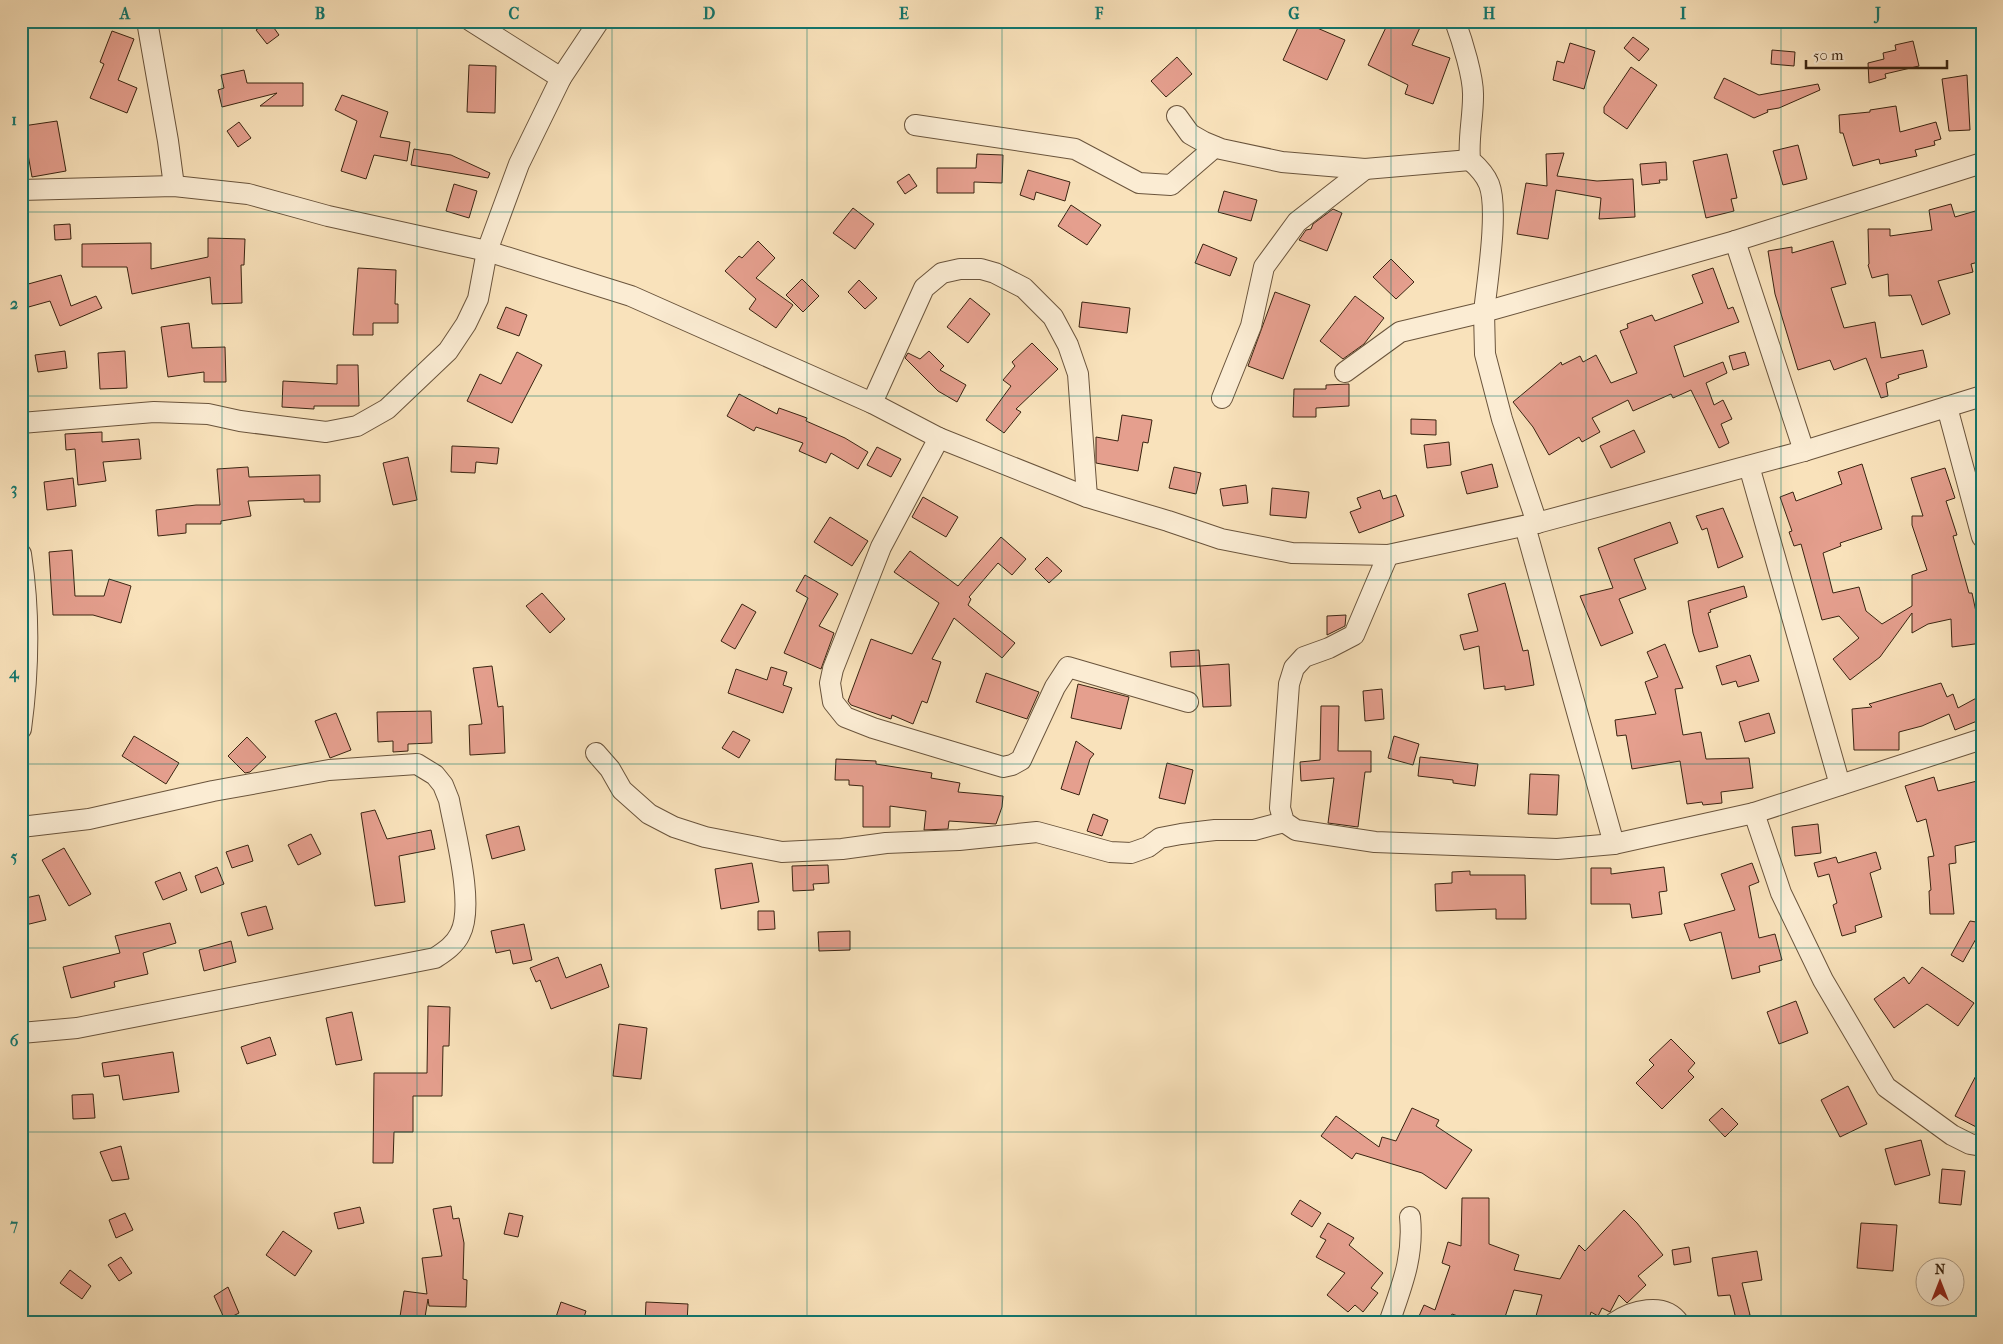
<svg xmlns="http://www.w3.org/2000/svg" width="2003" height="1344" viewBox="0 0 2003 1344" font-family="'IM FELL French Canon',serif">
<rect width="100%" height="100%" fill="#f9e2bb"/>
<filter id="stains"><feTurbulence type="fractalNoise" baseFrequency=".004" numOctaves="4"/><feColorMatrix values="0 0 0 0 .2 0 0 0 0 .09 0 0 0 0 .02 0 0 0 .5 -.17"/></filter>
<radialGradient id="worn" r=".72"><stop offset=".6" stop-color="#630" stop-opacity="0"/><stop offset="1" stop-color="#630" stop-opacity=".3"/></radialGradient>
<g fill="#e59f8e" stroke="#3a2411">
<path d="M269,21L279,35L267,44L256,30Z"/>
<path d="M1301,21L1345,40L1327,80L1283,60Z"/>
<path d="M1389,21H1423L1412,45L1450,58L1433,104L1405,94L1408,85L1368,65Z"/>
<path d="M112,31L134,39L118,80L137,88L127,113L90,98L104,64L100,62Z"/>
<path d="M1633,37L1649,49L1639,61L1624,48Z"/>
<path d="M1913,41L1919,66L1885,74L1886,78L1869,83L1868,63L1884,59L1883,53L1896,50L1895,45Z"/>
<path d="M1570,43L1595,51L1584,89L1553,80L1557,61L1564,63Z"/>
<path d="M1772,50L1795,52L1794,66L1771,64Z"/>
<path d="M1177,57L1192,74L1166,97L1151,81Z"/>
<path d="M469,65L496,66L495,113L467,112Z"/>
<path d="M1631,67L1657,85L1627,129L1604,113V107Z"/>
<path d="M244,70L247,83H303V106H260L277,93L222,107L218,90L224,88L221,75Z"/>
<path d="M1967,75L1970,130L1949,131L1942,79Z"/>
<path d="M1724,78L1759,95L1818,84L1820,90L1779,108L1767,110L1768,112L1754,118L1714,98Z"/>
<path d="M342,95L388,112L380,137L410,142L407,161L374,155L366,179L341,171L357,121L335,110Z"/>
<path d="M1896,106L1900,132L1936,122L1941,139L1934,141L1935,145L1915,150L1917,156L1880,164L1879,159L1853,166L1843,133H1840L1839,115L1870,112V110Z"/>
<path d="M57,121L66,171L32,177L23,126Z"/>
<path d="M239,122L251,138L238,147L227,131Z"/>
<path d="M1798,145L1807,179L1783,185L1773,151Z"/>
<path d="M414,149L451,155L490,173L488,178L411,165Z"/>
<path d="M1564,153L1557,176L1597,181L1633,179L1635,217L1599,219L1601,198L1556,190L1548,239L1517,234L1526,183L1547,186L1546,154Z"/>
<path d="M977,154L1003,155L1002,183L974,182V193H937V168H976Z"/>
<path d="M1727,154L1737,198L1731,199L1734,211L1706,218L1693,161Z"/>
<path d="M1666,162L1667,180H1659L1660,183L1642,185L1640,164Z"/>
<path d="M1028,170L1070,182L1065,201L1036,192L1034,200L1020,195Z"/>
<path d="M909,174L917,186L905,194L897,182Z"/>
<path d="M454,184L477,191L469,218L446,211Z"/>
<path d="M1224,191L1257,200L1251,221L1218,212Z"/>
<path d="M1951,204L1955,217L1982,209V261L1971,264L1973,272L1938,281L1950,314L1922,325L1911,295L1889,296L1888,274L1872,278L1868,265L1869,264L1868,229H1890V236L1932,230L1929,210Z"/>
<path d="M1071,205L1101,225L1087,245L1058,226Z"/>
<path d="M853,208L874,224L855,249L833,233Z"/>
<path d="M1333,209L1342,213L1327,251L1299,240L1306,230L1311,229L1313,224Z"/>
<path d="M70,224L71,239L55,240L54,225Z"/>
<path d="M208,238L245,239L244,265H241L242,303L212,304L210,277L132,294L127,267H82V244L151,243V269L208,257Z"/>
<path d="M758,241L775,258L756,278L793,305L776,328L749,309L756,299L725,271L739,256L742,258Z"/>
<path d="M1833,241L1846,284L1831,288L1844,328L1875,322L1881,358L1923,350L1927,367L1898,375L1899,378L1886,383L1888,396L1881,398L1866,358L1834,370L1830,360L1798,370L1775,294L1768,251L1792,247V253Z"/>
<path d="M1203,244L1237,258L1230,276L1195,263Z"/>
<path d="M1391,259L1414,282L1396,299L1373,277Z"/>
<path d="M358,268L396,270L395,304H398V323H373V335H353Z"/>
<path d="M1713,268L1728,309L1733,307L1739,322L1674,346L1684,377L1723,362L1727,373L1706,383L1714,405L1723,400L1732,419L1721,424L1729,443L1719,448L1691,390L1673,398L1671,394L1633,411L1628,400L1592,418L1600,432L1582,442L1579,437L1549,455L1533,427L1513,402L1561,362L1562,365L1580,356L1583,362L1596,355L1611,383L1637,373L1620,331L1628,328L1627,324L1652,315L1655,321L1703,303L1692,275Z"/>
<path d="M61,275L71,306L96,296L102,308L60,326L50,301L25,308L21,286Z"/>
<path d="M802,279L819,296L803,312L786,295Z"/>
<path d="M859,280L877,298L865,309L848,292Z"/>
<path d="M1275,292L1310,305L1283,379L1248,366Z"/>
<path d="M1355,296L1384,318L1364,344L1343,359L1320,341Z"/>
<path d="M970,298L990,314L968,343L947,327Z"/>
<path d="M1082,302L1130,308L1127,333L1079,327Z"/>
<path d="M506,307L527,315L519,336L497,328Z"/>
<path d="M189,323L192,348L225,347L226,382H204V372L168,377L161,327Z"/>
<path d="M1032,343L1058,369L1016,409L1021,412L1004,433L986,420L1011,386L1003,380L1015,366L1012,362Z"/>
<path d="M65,351L67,368L38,372L35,355Z"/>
<path d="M125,351L127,388L100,389L98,353Z"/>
<path d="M929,351L944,366L940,370L966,385L957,402L938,391L905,358L908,353L920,359Z"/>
<path d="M517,352L542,365L512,423L467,401L480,374L501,384Z"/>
<path d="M1745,352L1749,365L1733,370L1729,356Z"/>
<path d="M337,365H358L359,406H314V409L282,407L283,381L337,384Z"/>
<path d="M1349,384V406L1316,408V417H1293L1294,389H1326V385Z"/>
<path d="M739,394L777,414L779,408L807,418L806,421L845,438L868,452L858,469L831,453L826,463L799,451L803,443L756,427L754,431L727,416Z"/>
<path d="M1122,415L1152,420L1148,443L1143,442L1138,471L1096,463V437L1118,441Z"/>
<path d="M1411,419L1436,420V435L1411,434Z"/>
<path d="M1634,430L1645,452L1611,468L1600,446Z"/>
<path d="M102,432V442L139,439L141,459L103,462L106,481L78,485L75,449L66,450L65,434Z"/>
<path d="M1449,442L1451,465L1427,468L1424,445Z"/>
<path d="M452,446L499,448L497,464L476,462L475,473L451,472Z"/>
<path d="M877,447L901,459L891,477L867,465Z"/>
<path d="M408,457L417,500L393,505L383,463Z"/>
<path d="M1492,464L1498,487L1467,494L1461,472Z"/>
<path d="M1862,464L1882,529L1840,543L1841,546L1823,553L1833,593L1859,587L1866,611L1882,624L1912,606V575L1927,570L1912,525V516H1923L1911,478L1945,468L1955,498L1946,501L1957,535L1953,536L1969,593H1972L1979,626H1982V643L1952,647L1951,619L1928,624L1912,633V613L1880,657L1850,680L1833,659L1859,638L1839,616L1822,620L1801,544L1794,546L1789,532L1792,531L1780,497L1793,492L1796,501L1842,484L1838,472Z"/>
<path d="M248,467L249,477L320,475V502H304V499L248,501L251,516L221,521V524H186V533L158,536L156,510L196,505H220L217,469Z"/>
<path d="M1174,467L1201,473L1196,494L1169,488Z"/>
<path d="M73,478L76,506L47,510L44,482Z"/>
<path d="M1246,485L1248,503L1223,506L1220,489Z"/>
<path d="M1272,488L1309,492L1306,518L1270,515Z"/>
<path d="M1380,490L1383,499L1396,495L1404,516L1359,533L1350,512L1361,508L1357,498Z"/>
<path d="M923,497L958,517L946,537L912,517Z"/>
<path d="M1723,508L1743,557L1718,568L1707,528L1702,530L1696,516Z"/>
<path d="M830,517L868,541L852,566L814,542Z"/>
<path d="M1670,522L1678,543L1634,559L1646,589L1619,599L1633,633L1601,646L1580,596L1613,588L1598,548Z"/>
<path d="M1001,537L1026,559L1012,575L998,563L969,597L971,599L968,605L1015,643L1002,658L954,618L932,659L941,662L927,703L922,701L913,724L892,715L891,719L851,705L848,701L871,639L912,654L939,603L894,572L910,551L958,586Z"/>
<path d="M72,550L75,596H104L109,579L131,586L121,623L93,615H53L49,552Z"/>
<path d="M1047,557L1062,571L1049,583L1035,569Z"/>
<path d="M805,575L838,594L819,626L834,633L821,669L784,653L808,598L796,591Z"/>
<path d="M1505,583L1523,651L1528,650L1534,685L1505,690V686L1484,689L1479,646L1464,650L1460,635L1478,631L1468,594Z"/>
<path d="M1744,586L1747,597L1710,610L1711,612L1708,613L1718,647L1699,652L1693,633L1688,601Z"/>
<path d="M542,593L565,619L550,633L526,606Z"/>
<path d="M742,604L756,612L735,649L721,641Z"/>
<path d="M1346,615L1345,626L1327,635V616Z"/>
<path d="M1665,644L1683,688L1675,689L1683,735L1701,732L1706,759L1749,758L1753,788L1721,792L1722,803L1703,805L1702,802L1687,804L1680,761L1632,769L1626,735L1617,736L1615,720L1656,714L1645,682L1658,677L1647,652Z"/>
<path d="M1199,650L1200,666L1171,667L1170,652Z"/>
<path d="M1750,655L1759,681L1738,687L1736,681L1722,685L1716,666Z"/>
<path d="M1229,664L1231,706L1203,707L1200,666Z"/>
<path d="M492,666L498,707L503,706L505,753L470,755L469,725L482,724L473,668Z"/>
<path d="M771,667L787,672L783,685L792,688L783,713L728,693L736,669L767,680Z"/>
<path d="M986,673L1039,692L1027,719L976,702Z"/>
<path d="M1941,683L1947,697L1953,694L1958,708L1982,695V719L1955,730L1949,714L1922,726L1899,732V750H1854L1852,709L1872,707L1869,704Z"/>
<path d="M1078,684L1129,697L1121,729L1071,718Z"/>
<path d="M1382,689L1384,719L1365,721L1363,691Z"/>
<path d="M1321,706H1339L1338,751H1371V772H1365L1358,827L1328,823L1334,778L1301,781L1300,762L1320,760Z"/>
<path d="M431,711L432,743L408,744V751L393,752V741L378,742L377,712Z"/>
<path d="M336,713L351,750L330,758L315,721Z"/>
<path d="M1769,713L1775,733L1745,742L1739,722Z"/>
<path d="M733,731L750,740L739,758L722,748Z"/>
<path d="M134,736L179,763L166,784L122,756Z"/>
<path d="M1394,736L1419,744L1413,765L1388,758Z"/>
<path d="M247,737L266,757L250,772L245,773L228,756Z"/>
<path d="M1076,741L1094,754L1090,759L1079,795L1061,789Z"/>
<path d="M1420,757L1478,764L1475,786L1453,783V780L1418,776Z"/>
<path d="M836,759L876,761V764L932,773L931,778L960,783L958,792L1003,796L1002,807L996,824L949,821L948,829L924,830L926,811L890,806V827H863V786L849,785V780H835Z"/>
<path d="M1167,763L1193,770L1185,804L1159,798Z"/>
<path d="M1530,774L1559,775L1557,815L1528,814Z"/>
<path d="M1934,777L1938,791L1977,781L1982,799V840L1955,846L1956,863L1949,864L1954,914H1930L1929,891L1931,890L1928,857L1934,856L1926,819L1917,822L1905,786Z"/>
<path d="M375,810L387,839L431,830L435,849L399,856L405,902L375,906L361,813Z"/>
<path d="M1093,814L1108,820L1102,836L1087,831Z"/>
<path d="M1818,824L1821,853L1795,856L1792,827Z"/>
<path d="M519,826L525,850L492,859L486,835Z"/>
<path d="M311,834L321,854L298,865L288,845Z"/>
<path d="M248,845L253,861L232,868L226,852Z"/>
<path d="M64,848L91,894L69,906L42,860Z"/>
<path d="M1876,852L1881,869L1870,873L1882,917L1855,926L1856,932L1842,936L1833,905L1837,903L1829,874L1818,877L1814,863L1836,857L1838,863Z"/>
<path d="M752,863L759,902L721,909L715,869Z"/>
<path d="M1752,863L1759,882L1749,886L1759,938L1775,934L1782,960L1759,966L1760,972L1732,979L1721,932L1690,941L1684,924L1735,910L1721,874Z"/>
<path d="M828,865L829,883L813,884L814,890L793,891L792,866Z"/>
<path d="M217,867L224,884L201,893L195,876Z"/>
<path d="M1664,867L1667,891L1659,892L1662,914L1632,918L1630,904H1591V868H1611V874Z"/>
<path d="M1470,871V875H1525L1526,919H1496V909L1436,911L1435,884L1452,883V872Z"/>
<path d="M180,872L187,890L163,900L155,882Z"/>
<path d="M39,895L46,920L21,926V899Z"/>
<path d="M266,906L273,929L248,936L241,913Z"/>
<path d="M758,911H774L775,929L758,930Z"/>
<path d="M1970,921L1982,923V928L1963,962L1951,955Z"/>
<path d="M170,923L176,943L143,953L148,974L114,982L115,987L71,998L63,967L120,953L115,936Z"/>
<path d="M524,924L532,960L513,964L510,950L496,953L491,931Z"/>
<path d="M850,931V950L819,951L818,932Z"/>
<path d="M231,941L236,962L204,971L199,950Z"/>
<path d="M558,957L566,978L601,964L609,987L551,1009L540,980L536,982L530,968Z"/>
<path d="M1922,967L1974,1003L1958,1026L1927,1004L1894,1028L1874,999L1904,977L1909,984Z"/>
<path d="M1796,1001L1808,1033L1779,1044L1767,1012Z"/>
<path d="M428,1006L450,1007L449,1046H443L442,1096H413V1132H394L393,1163H373L374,1073H427Z"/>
<path d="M352,1012L362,1060L336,1065L326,1018Z"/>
<path d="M619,1024L647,1028L641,1079L613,1076Z"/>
<path d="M270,1037L276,1055L247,1064L241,1047Z"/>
<path d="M1671,1039L1695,1063L1688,1071L1694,1077L1662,1109L1636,1083L1654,1065L1649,1060Z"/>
<path d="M173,1052L179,1092L123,1100L119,1075L104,1077L102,1063Z"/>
<path d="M1982,1064V1130L1955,1116Z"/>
<path d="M1848,1086L1867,1124L1840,1137L1821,1100Z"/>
<path d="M93,1094L95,1118L73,1119L72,1095Z"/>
<path d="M1412,1108L1439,1120L1436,1126L1472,1150L1446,1189L1422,1173L1356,1153L1352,1159L1321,1136L1336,1116L1379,1147L1382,1137L1396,1141Z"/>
<path d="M1722,1108L1738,1124L1725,1137L1709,1120Z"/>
<path d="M1921,1140L1930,1175L1895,1185L1885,1149Z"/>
<path d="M121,1146L129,1179L112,1181L100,1152Z"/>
<path d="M1942,1169L1965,1171L1961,1205L1939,1203Z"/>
<path d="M1462,1198H1489V1244L1519,1255L1514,1270L1560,1279L1579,1245L1585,1251L1624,1210L1637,1223L1663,1255L1638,1276L1646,1285L1627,1303L1619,1295L1610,1312L1602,1308L1598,1316L1591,1312L1588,1323H1534L1542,1295L1514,1290L1503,1323H1478L1452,1314L1451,1316L1466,1323H1416L1424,1305L1435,1310L1450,1266L1442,1263L1448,1242L1461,1246Z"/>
<path d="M1300,1200L1321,1213L1312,1227L1291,1214Z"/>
<path d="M451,1206L453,1219L459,1218L464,1243L463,1279L467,1280L466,1307L429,1306L428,1299L424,1323H399L404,1291L427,1294L422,1258L442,1256L433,1209Z"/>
<path d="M360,1207L364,1223L338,1229L334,1213Z"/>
<path d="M125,1213L133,1230L116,1238L109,1220Z"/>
<path d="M509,1213L523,1216L518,1237L504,1234Z"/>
<path d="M1328,1223L1354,1238L1349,1245L1383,1273L1371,1288L1378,1293L1363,1312L1355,1305L1348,1312L1327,1295L1345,1273L1316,1257L1326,1240L1320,1237Z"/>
<path d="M1861,1223L1897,1225L1893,1271L1857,1268Z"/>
<path d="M283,1231L312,1251L295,1276L266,1255Z"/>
<path d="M1689,1247L1691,1262L1674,1265L1672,1250Z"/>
<path d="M1757,1251L1762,1280L1742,1283L1750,1315L1736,1319L1730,1295L1718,1296L1712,1258Z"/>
<path d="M121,1257L132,1273L119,1281L108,1265Z"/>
<path d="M70,1270L91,1286L82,1299L60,1283Z"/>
<path d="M228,1287L239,1313L225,1320L214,1296Z"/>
<path d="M561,1302L586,1311L582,1323H554Z"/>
<path d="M646,1302L688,1304L687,1323H645Z"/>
</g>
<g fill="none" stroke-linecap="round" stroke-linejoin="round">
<defs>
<g id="minor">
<path d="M147,21L168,141L174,186"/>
<path d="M471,21L561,78"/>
<path d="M1177,116L1190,134L1204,142L1221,149L1282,162L1365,169L1470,160"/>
<path d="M915,125L1075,149L1139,183L1171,185L1215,147"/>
<path d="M21,190L174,186L248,194L328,216L487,251L631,296L872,403L939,438L1087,497L1168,521L1221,539L1292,553L1388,555L1537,523L1804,451L1982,396"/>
<path d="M1735,241L1804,451"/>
<path d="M1345,372L1400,332L1484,312C1487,283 1499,209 1489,184C1485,174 1478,167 1470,160C1468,138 1473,118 1473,97C1474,78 1462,40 1455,21"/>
<path d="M1222,398L1251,326L1264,267L1297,222L1365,169"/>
<path d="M872,403L924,288L942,273L960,269H981L995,273L1024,288L1053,317L1068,345L1078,374L1087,497"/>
<path d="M1947,407L1982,537"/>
<path d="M21,423L154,412L208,414L240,421L326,432L357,426L387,409L448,351L466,324L478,299L487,251L519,164L561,78L599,21"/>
<path d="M939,438L881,547L833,669L830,683L833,702L845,717L873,728L1003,767L1012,765L1021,760L1055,687L1068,667L1188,702"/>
<path d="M1749,466L1840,785"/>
<path d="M1537,523L1502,419L1485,354L1484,312L1735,241L1982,163"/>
<path d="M1525,526L1614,844"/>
<path d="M21,554C30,612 29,670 21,729"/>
<path d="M1388,555L1354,635L1329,648L1304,657L1294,668L1289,684L1280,808L1284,822L1296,830L1375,842L1557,849L1614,844L1754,813L1982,739"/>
<path d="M596,753L610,769L622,790L649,814L674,827L705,837L782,852L842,849L886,843L959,840L1037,832L1110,852L1131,853L1148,847L1160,838L1181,834L1215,830H1254L1284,822"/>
<path d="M1754,813L1781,893L1823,980L1886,1087L1952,1135L1970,1144L1982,1146"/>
<path d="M21,827L89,819L213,791L329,770L417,764L435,775L443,785L449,800C455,833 475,906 460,934C455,945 444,952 435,958L77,1028L21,1033"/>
<path d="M1389,1323C1402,1285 1414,1257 1410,1217"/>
<path d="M1614,1323C1631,1311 1664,1301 1679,1323"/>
</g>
</defs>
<use href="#minor" stroke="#6a543c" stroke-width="22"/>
<use href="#minor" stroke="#fbecd3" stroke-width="20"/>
</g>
<path fill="none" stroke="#0f766e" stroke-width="1" stroke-opacity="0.55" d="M222,21V1323M417,21V1323M612,21V1323M807,21V1323M1002,21V1323M1196,21V1323M1391,21V1323M1586,21V1323M1781,21V1323M21,212H1982M21,396H1982M21,580H1982M21,764H1982M21,948H1982M21,1132H1982"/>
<rect width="2003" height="1344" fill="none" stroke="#f9e2bb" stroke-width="55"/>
<g transform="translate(1940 1282)"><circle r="24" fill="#fbecd3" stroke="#ae9c85"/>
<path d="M0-4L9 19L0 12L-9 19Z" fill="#8f2418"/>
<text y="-8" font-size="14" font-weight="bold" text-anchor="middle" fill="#3a2411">N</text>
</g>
<path d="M1806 60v8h141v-8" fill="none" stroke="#3a2411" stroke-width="2.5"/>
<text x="1813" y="60" font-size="15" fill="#3a2411" stroke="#fbecd3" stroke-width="4" paint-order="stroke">50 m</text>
<rect x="28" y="28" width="1948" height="1288" fill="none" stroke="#0f766e" stroke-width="2"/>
<g font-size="16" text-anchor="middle" font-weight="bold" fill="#0f766e">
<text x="125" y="19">A</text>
<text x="320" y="19">B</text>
<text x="514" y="19">C</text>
<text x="709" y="19">D</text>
<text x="904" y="19">E</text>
<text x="1099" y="19">F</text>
<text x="1294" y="19">G</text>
<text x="1489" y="19">H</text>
<text x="1683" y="19">I</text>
<text x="1878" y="19">J</text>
<text x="14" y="125">1</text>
<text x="14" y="309">2</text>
<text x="14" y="494">3</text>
<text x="14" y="678">4</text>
<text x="14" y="862">5</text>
<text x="14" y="1046">6</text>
<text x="14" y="1230">7</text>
</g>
<rect width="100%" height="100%" filter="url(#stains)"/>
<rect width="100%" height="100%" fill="url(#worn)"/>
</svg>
